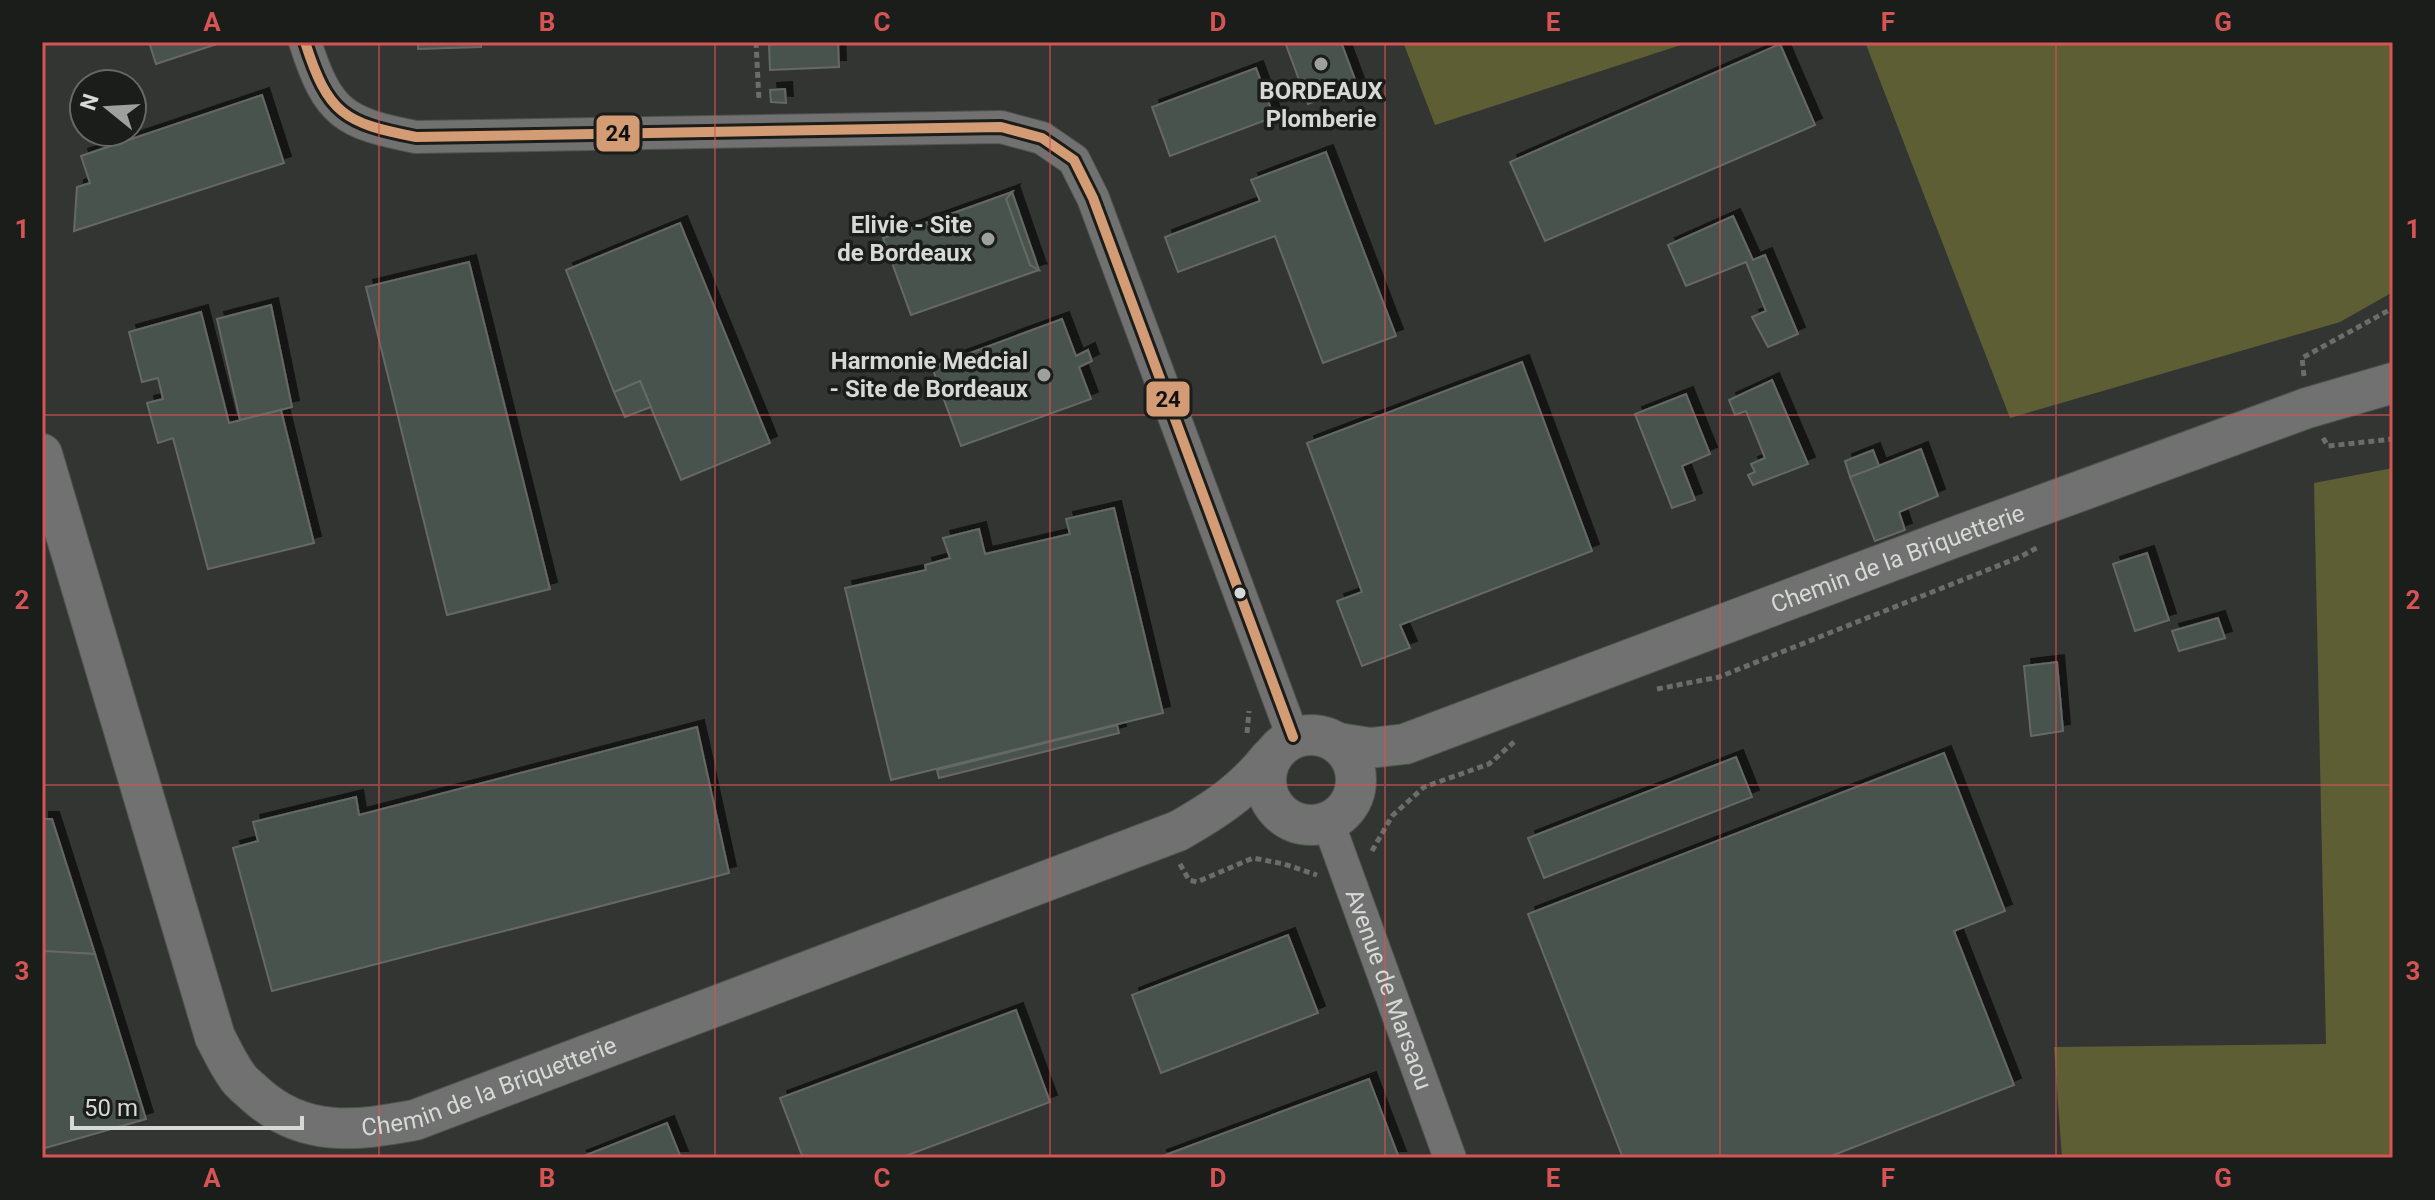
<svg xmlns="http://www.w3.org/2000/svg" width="2435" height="1200" viewBox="0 0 2435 1200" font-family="Roboto,sans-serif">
<defs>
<filter id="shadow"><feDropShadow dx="7" dy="-7" stdDeviation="0" flood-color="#0009"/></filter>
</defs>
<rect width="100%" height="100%" fill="#333533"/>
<g fill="#5d5e34">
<path d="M1403,42H1690L1435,125Z"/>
<path d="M1865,42H2393V292L2340,322L2010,418Z"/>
<path d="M2393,468V1158H2062L2054,1047L2326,1044L2314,483Z"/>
</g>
<g fill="#48524e" stroke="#666866" stroke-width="2" filter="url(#shadow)">
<path d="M149,42H223L156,64Z"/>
<path d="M418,42H481V47L418,49Z"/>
<path d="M769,42H838L839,67L770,70Z"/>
<path d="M1285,42H1341L1357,85L1308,104Z"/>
<path d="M1780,44L1815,125L1545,241L1510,162Z"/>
<path d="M1256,68L1274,117L1170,156L1152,107Z"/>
<path d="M785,89L786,103L771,102L770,90Z"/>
<path d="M262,95L284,163L74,231L77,187L90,183L81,156Z"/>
<path d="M1326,152L1396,336L1323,363L1275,236L1178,272L1165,237L1260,201L1251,180Z"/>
<path d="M1012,192L1039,270L1030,265L1006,199Z"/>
<path d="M1012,192L1006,199L1030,265L1039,270L911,315L883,238Z"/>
<path d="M1733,216L1753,260L1765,255L1798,334L1768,347L1752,317L1766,311L1746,262L1686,286L1668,245Z"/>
<path d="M680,223L770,443L681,480L640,381L614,392L566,270Z"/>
<path d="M469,262L550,589L447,615L366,287Z"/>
<path d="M271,305L292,407L240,420L217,319Z"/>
<path d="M201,312L229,423L281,410L314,543L208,569L173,438L158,443L147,403L163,399L158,378L142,382L129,332Z"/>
<path d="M1062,319L1076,356L1088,350L1092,361L1079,367L1091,399L961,446L932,367Z"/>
<path d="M1522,362L1592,551L1400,625L1410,648L1362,666L1337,601L1362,592L1307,443Z"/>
<path d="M1772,380L1808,464L1753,485L1748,475L1755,472L1751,464L1765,458L1746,411L1735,415L1729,400Z"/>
<path d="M640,381L651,407L625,417L614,392Z"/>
<path d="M1686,394L1710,454L1682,466L1695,500L1672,508L1635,414Z"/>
<path d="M1921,449L1938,496L1899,512L1905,530L1875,541L1850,477Z"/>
<path d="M1873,450L1879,466L1850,477L1845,461Z"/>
<path d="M1114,508L1163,713L891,780L845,588L926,570L925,565L950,558L943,538L979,529L985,554L1070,534L1066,519Z"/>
<path d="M2147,553L2169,620L2135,631L2113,564Z"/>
<path d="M2218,618L2225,638L2179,651L2172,631Z"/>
<path d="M2057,662L2063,731L2031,736L2024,666Z"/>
<path d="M1117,725L1119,733L939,778L937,770Z"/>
<path d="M697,727L729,873L272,991L233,848L258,841L253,822L356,797L359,815Z"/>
<path d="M1944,753L2005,911L1954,931L2014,1085L1826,1158H1623L1528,914Z"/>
<path d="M1736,757L1752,797L1544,878L1528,838Z"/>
<path d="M42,819H52L95,954L42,951Z"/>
<path d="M1288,935L1318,1013L1161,1073L1132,995Z"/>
<path d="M42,951L95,954L146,1119L42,1149Z"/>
<path d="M1016,1010L1050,1102L900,1158H803L780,1098Z"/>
<path d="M1369,1079L1399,1158H1160V1157Z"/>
<path d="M667,1123L681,1158H579Z"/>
</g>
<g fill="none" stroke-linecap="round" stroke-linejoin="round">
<defs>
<g id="minor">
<path d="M305,42C328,114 344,123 416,137L1001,127L1042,138L1074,160L1093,198L1293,737"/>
<path id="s1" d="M1328,822L1450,1158"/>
</g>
<g id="tertiary">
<path id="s2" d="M42,454L215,1037C222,1050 228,1064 237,1076C241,1083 249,1088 255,1094C303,1138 356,1131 415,1120L1178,831C1215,810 1243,792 1270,758"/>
<circle cx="1311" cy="780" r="45"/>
<path id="s3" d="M1338,743L1370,748L1405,744L1963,534L2307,408L2393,383"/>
</g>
</defs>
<use href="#minor" stroke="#505250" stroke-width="34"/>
<use href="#tertiary" stroke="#505250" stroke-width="42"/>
<g stroke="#6b6c6b" stroke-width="5" stroke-dasharray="6 4" stroke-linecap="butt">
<path d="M756,42L759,101"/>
<path d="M2304,376L2302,358L2393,308"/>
<path d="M2323,438L2328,446L2393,439"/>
<path d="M1657,689L1719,677L2020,557L2040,546"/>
<path d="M1247,733L1249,711"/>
<path d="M1372,851L1392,816L1424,787L1489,764L1514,742"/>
<path d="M1180,864L1189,880L1197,882L1253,858L1284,864L1317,875"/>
</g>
<use href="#minor" stroke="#707170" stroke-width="32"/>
<use href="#tertiary" stroke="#707170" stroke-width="40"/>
<defs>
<path id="bus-1" d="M305,42C328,114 344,123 416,137L1001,127L1042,138L1074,160L1093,198L1293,737"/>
</defs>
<use href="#bus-1" stroke="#1b1d1b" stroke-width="16"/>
<use href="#bus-1" stroke="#d39c74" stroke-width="10"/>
</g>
<path fill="none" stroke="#d65454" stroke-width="2" stroke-opacity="0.55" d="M379,42V1158M715,42V1158M1050,42V1158M1385,42V1158M1720,42V1158M2056,42V1158M42,415H2393M42,785H2393"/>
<g fill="#9da09d" stroke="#1b1d1b" stroke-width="3">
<circle cx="1321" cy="64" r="8"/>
<circle cx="988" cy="239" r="8"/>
<circle cx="1044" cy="375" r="8"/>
</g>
<circle fill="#d6d9d6" stroke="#1b1d1b" stroke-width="3" cx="1240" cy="593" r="7"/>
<g text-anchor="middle" stroke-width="7" stroke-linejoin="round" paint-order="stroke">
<g font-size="24" font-weight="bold" fill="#d6d9d6" stroke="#1b1d1b" text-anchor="end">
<text x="1321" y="99" text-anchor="middle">BORDEAUX<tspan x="1321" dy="28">Plomberie</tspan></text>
<text x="972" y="233">Elivie - Site<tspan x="972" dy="28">de Bordeaux</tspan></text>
<text x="1028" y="369">Harmonie Medcial<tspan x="1028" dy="28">- Site de Bordeaux</tspan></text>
</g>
<g font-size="24" fill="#d6d9d6" stroke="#1b1d1b">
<text dy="8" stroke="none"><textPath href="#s3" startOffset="594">Chemin de la Briquetterie</textPath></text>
<text dy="8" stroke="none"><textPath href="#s1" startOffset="178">Avenue de Marsaou</textPath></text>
<text dy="8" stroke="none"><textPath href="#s2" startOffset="928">Chemin de la Briquetterie</textPath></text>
</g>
</g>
<g stroke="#1b1d1b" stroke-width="3">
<rect x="595" y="114" width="46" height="39" rx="8" fill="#d39c74"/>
<rect x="1145" y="380" width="46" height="38" rx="8" fill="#d39c74"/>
</g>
<g font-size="22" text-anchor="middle" font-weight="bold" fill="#111">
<text x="618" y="141">24</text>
<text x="1168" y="407">24</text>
</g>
<rect width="2435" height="1200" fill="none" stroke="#1b1d1b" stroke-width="88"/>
<g transform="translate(108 108) rotate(288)"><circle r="38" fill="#1b1d1b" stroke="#666866" stroke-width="2"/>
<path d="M0-6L14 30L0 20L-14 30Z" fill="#9da09d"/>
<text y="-12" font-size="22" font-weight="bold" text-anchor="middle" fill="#d6d9d6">N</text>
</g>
<path d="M72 1116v12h230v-12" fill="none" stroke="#d6d9d6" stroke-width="4"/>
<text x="84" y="1116" font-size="24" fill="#d6d9d6" stroke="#1b1d1b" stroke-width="6" paint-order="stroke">50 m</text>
<rect x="44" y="44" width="2347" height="1112" fill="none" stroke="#d65454" stroke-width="3"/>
<g font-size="26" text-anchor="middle" font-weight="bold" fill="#d65454">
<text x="212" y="31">A</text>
<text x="547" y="31">B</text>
<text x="882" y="31">C</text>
<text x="1218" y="31">D</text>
<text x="1553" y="31">E</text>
<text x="1888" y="31">F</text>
<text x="2223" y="31">G</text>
<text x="22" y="238">1</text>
<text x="2413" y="238">1</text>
<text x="22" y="609">2</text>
<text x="2413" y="609">2</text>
<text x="22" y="980">3</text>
<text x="2413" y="980">3</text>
<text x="212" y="1187">A</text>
<text x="547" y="1187">B</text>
<text x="882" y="1187">C</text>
<text x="1218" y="1187">D</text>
<text x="1553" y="1187">E</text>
<text x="1888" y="1187">F</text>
<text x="2223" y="1187">G</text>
</g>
</svg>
